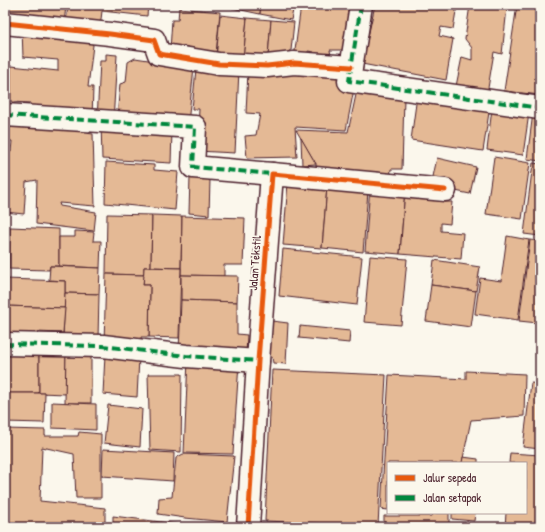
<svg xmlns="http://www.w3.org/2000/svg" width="545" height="532" viewBox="0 0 545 532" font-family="'Patrick Hand',sans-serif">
<rect width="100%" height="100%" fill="#fbf7ec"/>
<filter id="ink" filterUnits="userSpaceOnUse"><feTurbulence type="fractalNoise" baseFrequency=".025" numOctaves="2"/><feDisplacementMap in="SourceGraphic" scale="8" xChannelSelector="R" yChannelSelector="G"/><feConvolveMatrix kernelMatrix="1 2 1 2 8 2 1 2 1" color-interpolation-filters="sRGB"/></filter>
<g filter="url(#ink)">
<g fill="#e4b995" stroke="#4a1f2b">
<path d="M5,5H66L64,24L5,22Z"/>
<path d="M68,5H148L147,16L102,11L100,28L66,23Z"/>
<path d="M233,5H261L260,14L232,8Z"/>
<path d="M261,5H294L291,20L260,14Z"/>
<path d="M301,5H351L343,50H330L331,56L314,60V52L308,51L307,60L294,58Z"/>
<path d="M375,5H457L453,29L441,27L439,36L453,39L446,80L362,64Z"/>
<path d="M470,5H495L507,8L502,54L494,52L486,100L454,96L462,57L472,60V48L465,39Z"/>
<path d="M517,5H540V95L504,91Z"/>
<path d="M179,8L220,12L216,55L170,50L172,20H178Z"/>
<path d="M220,15L247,18L243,61L216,59Z"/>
<path d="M247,18L271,20L268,57L243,61Z"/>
<path d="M271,20L294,22L290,60L268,57Z"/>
<path d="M22,29L83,33L93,45L88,87H93L92,119L30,117V103L11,102V66L58,71V60L23,57Z"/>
<path d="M106,54L117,55L113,122L97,121L100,61H106Z"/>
<path d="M135,58L194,67L188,123L117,117L120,84L126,82L128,62Z"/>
<path d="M196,69L239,70L235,153L197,151L199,109H192Z"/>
<path d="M248,71L338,73L340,88L354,89L346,130L295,127L297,157L247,158L245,136L256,135L260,114L246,113Z"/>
<path d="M357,90L404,98L402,169H391L390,179L316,173V164L296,130L348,132Z"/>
<path d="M417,96L490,106L483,151L411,140Z"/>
<path d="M493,100L530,106L523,155L487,150Z"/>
<path d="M534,105L540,106V161L527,159Z"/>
<path d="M5,119L85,127V133L93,134L95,206L59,203L60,206L96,212L94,231L36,224L37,180L26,182L24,214L5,212V152H11L12,141H5Z"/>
<path d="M101,122L172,131L171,163L102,159Z"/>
<path d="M301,138L316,164L302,165Z"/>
<path d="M494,157L530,163L522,219L486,214Z"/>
<path d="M437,158L476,167L470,194L431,186Z"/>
<path d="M106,162L154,165V170L178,172L175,210L105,203Z"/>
<path d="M533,163L540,164V236L524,234Z"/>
<path d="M190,177L210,179L209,215L189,213Z"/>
<path d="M288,183L327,187L322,248L283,245Z"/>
<path d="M327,187L368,191L363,252L322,248Z"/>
<path d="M370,187L405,190L400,254L365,251Z"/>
<path d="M405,190L444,194L443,202H452L450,224L441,223V231L463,233L461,259L400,254Z"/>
<path d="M107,214L152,215L151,267H144V275L106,274Z"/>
<path d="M152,215L182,216L181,268L151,267Z"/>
<path d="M182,216L245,218L243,265H224V276L181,275Z"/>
<path d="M10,227L59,229V266H50L49,270L9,269Z"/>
<path d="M75,231L94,232L93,241H101L100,268L59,266V237H75Z"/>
<path d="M507,236L529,240L518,320L475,314L480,278L501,281Z"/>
<path d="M530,240L540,241V311L538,323L519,321Z"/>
<path d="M283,249L362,257L357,305L279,296Z"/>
<path d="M370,256L407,259L401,325L364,322Z"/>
<path d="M434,260L480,267L476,291L431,285Z"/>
<path d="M50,266L100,268L99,294L65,293V281L49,280Z"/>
<path d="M144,267L181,268L179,338L149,337L150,285H143Z"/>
<path d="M106,274L144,275L143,285H150L149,337H141L142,344L104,343Z"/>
<path d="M181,275L238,276L237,302L181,300Z"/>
<path d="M5,279L65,281V308L5,306Z"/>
<path d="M431,285L476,291L471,327L426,321Z"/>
<path d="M65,293L99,294L98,339L63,338Z"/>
<path d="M181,300L237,302V334L247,335L246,354L179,352Z"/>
<path d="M6,306L65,308L63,333L35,332V340H5Z"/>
<path d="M264,320L288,323L286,364L273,363L272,357L262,356Z"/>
<path d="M300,326L350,331L349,343L299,338Z"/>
<path d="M5,349L39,350V393H5Z"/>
<path d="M39,350H66V394L39,393Z"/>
<path d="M66,350L91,351V403H65Z"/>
<path d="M105,355L139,358L137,397L103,394Z"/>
<path d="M188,359L239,363L233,454L184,453Z"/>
<path d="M272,370L386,375L378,526L265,521Z"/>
<path d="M466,371L525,374L524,416L471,420L462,463H388V510L381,509L389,375L466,379Z"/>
<path d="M148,374H182L181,452L150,450Z"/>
<path d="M531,383L540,384V449L523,447Z"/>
<path d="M5,393H45L44,423L5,422Z"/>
<path d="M52,402L96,404V430L52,428Z"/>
<path d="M108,405L142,409L140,447L104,443Z"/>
<path d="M5,429L45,430V436H78L79,432L101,434V498H76L74,454L42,447L40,501L105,508V527H5Z"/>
<path d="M103,449L174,453L173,481L102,476Z"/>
<path d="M510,453L540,455V527H505L506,513H526V463H509Z"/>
<path d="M183,454L234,456L227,522L185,518L158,514L159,498L172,497L176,458Z"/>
<path d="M463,457L478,459V463H462Z"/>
<path d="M433,513H449V527H451H384V516H432Z"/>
<path d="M452,513H475L474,521L452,519Z"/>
<path d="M113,516L201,527H113Z"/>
</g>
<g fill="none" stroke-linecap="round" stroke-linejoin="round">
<defs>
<g id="street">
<path d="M361,5L349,81L540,108"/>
<path d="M5,23L110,34L154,40L159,54L219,64L267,66L294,63L351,67"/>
<path d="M5,115L195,127L193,167L272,174"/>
<path d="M5,344L103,346L186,356L258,361"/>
<path d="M248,527L258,361L272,174L445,190"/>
</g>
</defs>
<use href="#street" stroke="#4a1f2b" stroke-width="25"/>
<use href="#street" stroke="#fbf7ec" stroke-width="22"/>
<g stroke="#00873e" stroke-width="4" stroke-dasharray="8 4" stroke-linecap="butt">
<path d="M361,5L349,81L540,108"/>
<path d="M5,115L195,127L193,167L272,174"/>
<path d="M5,344L103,346L186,356L258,361"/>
</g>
<defs>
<g id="cycleway">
<path d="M5,23L110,34L154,40L159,54L219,64L267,66L294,63L351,67"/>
<path d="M248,527L258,361L272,174L445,190"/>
</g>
</defs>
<use href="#cycleway" stroke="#fbf7ec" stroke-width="8"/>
<use href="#cycleway" stroke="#e8590c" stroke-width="5"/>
</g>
</g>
<g text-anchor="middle" stroke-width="3.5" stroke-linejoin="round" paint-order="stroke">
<g font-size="12" fill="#4a1f2b" stroke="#fbf7ec">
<text transform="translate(255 263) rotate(-86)" y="4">Jalan Tekstil</text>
</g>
</g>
<rect width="545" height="532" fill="none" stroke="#fbf7ec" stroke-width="20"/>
<rect x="10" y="10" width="525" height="512" fill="none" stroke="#4a1f2b" stroke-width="1.5" filter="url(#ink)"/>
<rect x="387" y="462" width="140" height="52" fill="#fbf7ec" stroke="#b4a19f"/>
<rect x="395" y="475" width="20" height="6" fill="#e8590c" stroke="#b4a19f"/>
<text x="423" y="482" font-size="12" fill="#4a1f2b">Jalur sepeda</text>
<rect x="395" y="495" width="20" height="6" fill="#00873e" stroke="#b4a19f"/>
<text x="423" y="502" font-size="12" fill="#4a1f2b">Jalan setapak</text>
</svg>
